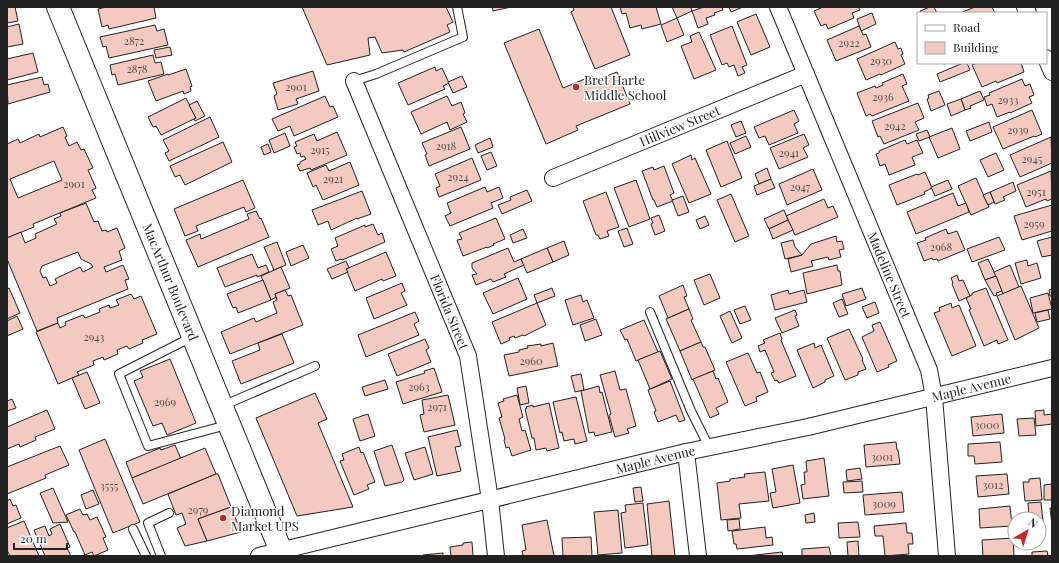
<svg xmlns="http://www.w3.org/2000/svg" width="1059" height="563" viewBox="0 0 1059 563" font-family="'Playfair Display',serif">
<rect width="100%" height="100%" fill="#fff"/>
<g fill="#f3c9c0" stroke="#222" fill-rule="evenodd">
<path d="M7,7H15L18,21L7,23Z"/>
<path d="M106,7H154L156,18L109,29L108,25L102,27L98,9Z"/>
<path d="M302,7H446L453,22L447,25L450,32L404,52L403,50L382,53L375,37L368,38L370,55L327,65Z"/>
<path d="M492,7H511L493,11Z"/>
<path d="M573,7H611L630,55L595,69L571,12L574,10Z"/>
<path d="M620,7H656L661,24L642,29L641,25L630,28L626,13L622,14Z"/>
<path d="M672,7H691L692,11L677,18Z"/>
<path d="M704,7H722L723,10L714,13L715,15L706,18L708,24L698,28L692,11Z"/>
<path d="M729,7H743L731,12Z"/>
<path d="M823,7H858L860,10L852,13L854,18L828,29L826,24L821,26L814,11Z"/>
<path d="M930,7H934L937,13H921L920,11Z"/>
<path d="M975,7H992L995,13H960Z"/>
<path d="M872,13L876,24L861,31L857,19Z"/>
<path d="M756,14L770,47L751,55L737,22Z"/>
<path d="M677,18L684,35L667,42L661,25Z"/>
<path d="M19,24L23,44L7,47V27Z"/>
<path d="M155,25L157,31L164,29L168,45L109,58L106,46L103,47L100,37Z"/>
<path d="M732,26L747,65L742,67L745,73L738,76L734,65L729,67L727,63L722,65L710,35Z"/>
<path d="M859,26L863,35L866,34L871,47L836,61L827,40Z"/>
<path d="M539,29L563,88L592,76L594,81L617,72L630,104L576,126L578,130L546,144L504,43Z"/>
<path d="M699,32L716,70L694,79L681,46L692,42L690,36Z"/>
<path d="M895,42L898,49L901,48L903,54L901,55L905,64L881,75L880,74L866,80L857,59Z"/>
<path d="M170,47L172,55L156,58L154,50Z"/>
<path d="M33,53L38,72L7,80V59Z"/>
<path d="M153,55L155,63L161,62L164,74L118,85L115,74L112,75L110,65Z"/>
<path d="M963,63H967L970,70L940,82L937,74Z"/>
<path d="M977,63H1021L1024,72L997,83L996,81L982,87L972,65Z"/>
<path d="M435,67L436,71L442,68L449,83L443,86L445,89L408,105L398,83Z"/>
<path d="M186,69L192,86L190,87L191,91L184,94L183,91L156,101L148,81L168,74V75Z"/>
<path d="M313,71L319,91L296,99L298,104L278,110L274,96L277,94L273,83Z"/>
<path d="M903,74L907,84L902,86L909,101L872,116L870,114L866,116L857,93L875,86L876,88L883,85L882,83Z"/>
<path d="M462,76L467,87L453,93L448,82Z"/>
<path d="M42,77L44,85L48,84L50,92L8,104L7,85Z"/>
<path d="M1022,79L1025,86L1030,84L1034,95L1029,97L1032,103L1010,113V112L997,117L992,104L987,106L984,97L990,95L989,93Z"/>
<path d="M939,91L945,105L931,111L927,99L929,98L928,95Z"/>
<path d="M980,91L984,100L970,106L971,108L965,110L961,99Z"/>
<path d="M325,96L330,107L333,106L338,117L294,136L290,126L278,131L272,119Z"/>
<path d="M447,96L452,106L461,102L465,113L463,114L467,122L450,130L447,122L421,134L411,112Z"/>
<path d="M186,98L196,118L161,135L156,126L153,127L148,117Z"/>
<path d="M961,99L965,110L951,116L947,104Z"/>
<path d="M197,101L205,116L195,121L194,119L196,118L189,105Z"/>
<path d="M918,103L924,118L915,122L919,130L884,144L880,136L878,137L872,121Z"/>
<path d="M794,110L799,121L794,124L798,133L769,145L765,136L759,138L754,127Z"/>
<path d="M1032,110L1042,134L1035,137L1034,136L1003,149L993,127Z"/>
<path d="M210,117L219,137L169,161L165,153L169,151L163,140Z"/>
<path d="M741,121L746,133L736,137L731,125Z"/>
<path d="M989,122L992,132L970,141L966,131Z"/>
<path d="M63,127L67,136L65,137L69,146L77,142L81,150L84,149L93,168L88,170L96,188L92,190L96,198L33,224L34,227L7,238V144L18,139L20,143L39,134L40,137ZM54,161L62,180L18,198L10,179Z"/>
<path d="M461,127L470,149L429,166L425,155L427,154L422,143Z"/>
<path d="M952,128L960,149L938,158L929,137Z"/>
<path d="M927,130L930,137L919,141L916,134Z"/>
<path d="M337,132L347,155L311,170L310,168L300,171L297,165L300,164V162L306,159L304,156L301,157L300,153L297,154L294,147L297,146L295,142L314,134L317,141Z"/>
<path d="M285,133L290,146L274,153L269,140Z"/>
<path d="M804,134L809,145L803,148L808,157L779,169L770,148Z"/>
<path d="M746,136L751,147L735,154L730,143Z"/>
<path d="M1051,137L1052,163L1020,177L1010,155Z"/>
<path d="M490,138L493,147L478,153L475,145Z"/>
<path d="M905,140L907,144L917,140L923,153L912,157L915,165L889,175L885,164L880,166L876,154L879,153V151Z"/>
<path d="M727,141L742,178L721,187L706,150Z"/>
<path d="M223,142L232,162L185,185L180,175L175,177L170,166Z"/>
<path d="M268,144L271,152L264,155L261,147Z"/>
<path d="M491,152L497,166L487,170L481,156Z"/>
<path d="M996,153L1004,170L988,177L980,160Z"/>
<path d="M691,155L692,160L695,158L711,194L689,203L672,164Z"/>
<path d="M472,158L481,180L439,197L436,188L440,186L435,174Z"/>
<path d="M350,162L359,185L323,200L316,185L313,187L307,173L326,165L329,171Z"/>
<path d="M664,166L674,193L670,195L673,201L657,207L654,200H653L642,171L653,167L654,170Z"/>
<path d="M767,168L771,179L759,184L755,174Z"/>
<path d="M813,169L822,190L787,205L779,184Z"/>
<path d="M1051,171L1052,199L1047,201L1046,199L1026,207L1017,185Z"/>
<path d="M925,172L932,188L924,192L925,194L897,205L889,185L917,174L918,175Z"/>
<path d="M976,178L989,207L971,215L958,186Z"/>
<path d="M771,179L775,188L757,195L754,186Z"/>
<path d="M243,180L255,208L246,212L244,207L196,226L198,231L185,236L174,209Z"/>
<path d="M636,180L650,219L629,227L614,188Z"/>
<path d="M948,180L952,189L935,196L931,187Z"/>
<path d="M1013,182L1016,191L1003,197L1005,200L995,204L990,192Z"/>
<path d="M485,187L487,192L499,187L503,198L491,203L493,208L450,226L445,216L451,213L447,203Z"/>
<path d="M527,190L532,201L502,214L498,205L511,200L510,197Z"/>
<path d="M362,191L371,214L357,219V218L331,230L328,221L318,225L312,210Z"/>
<path d="M606,192L619,227L607,231L609,236L600,239L598,235H596L583,201Z"/>
<path d="M990,192L994,202L988,205L983,195Z"/>
<path d="M953,193L958,206L966,203L969,212L916,234L907,212Z"/>
<path d="M731,194L749,236L735,242L717,200Z"/>
<path d="M683,196L689,212L678,216L672,200Z"/>
<path d="M824,199L828,208L833,206L838,217L795,235L786,216Z"/>
<path d="M86,203L94,222L98,221L102,231L106,230L107,232L117,228L125,248L119,251L122,260L104,267L106,272L123,265L129,279L125,280L128,289L57,318L58,323L37,331L7,259V238L21,232L25,243L36,238L35,234L57,224L54,219L61,216L60,213ZM78,252L81,259L91,264L93,267L83,272L80,267L55,279L57,283L50,286L46,277L43,278L40,271L42,266Z"/>
<path d="M1052,205V231L1022,240L1014,216Z"/>
<path d="M784,210L788,220L769,229L764,219Z"/>
<path d="M256,211L260,219L261,218L269,237L198,267L186,240L200,234L201,239L249,219L247,214Z"/>
<path d="M659,215L665,231L655,235L651,224L653,223L651,218Z"/>
<path d="M705,216L709,225L700,229L696,220Z"/>
<path d="M496,218L505,239L493,244L494,245L487,248V247L463,256L457,240L462,239L459,233Z"/>
<path d="M788,220L793,230L773,239L769,229Z"/>
<path d="M373,224L378,235L382,233L385,242L342,260L341,259L336,261L331,249L338,246L335,238L365,225V227Z"/>
<path d="M627,228L633,244L624,247L618,231Z"/>
<path d="M523,229L527,238L513,243L510,235Z"/>
<path d="M946,229L948,234L957,231L965,250L938,261L937,259L933,260L932,258L924,261L917,243L926,240L925,238Z"/>
<path d="M836,236L837,242L842,241L844,249L839,250L841,257L829,260L828,257L811,261L813,266L791,272L788,259L802,255L811,244Z"/>
<path d="M999,237L1005,250L972,262L967,249Z"/>
<path d="M1052,237V255L1042,257L1037,241Z"/>
<path d="M793,240L795,247L802,255L785,259L781,243Z"/>
<path d="M564,241L569,255L553,262L547,248Z"/>
<path d="M277,242L286,265L274,270L264,247Z"/>
<path d="M303,245L309,258L291,266L286,252Z"/>
<path d="M508,248L514,262L521,259L524,265L504,274L506,277L493,282L491,279L476,285L472,275L477,274L472,268V263Z"/>
<path d="M547,248L553,262L527,273L521,259Z"/>
<path d="M386,252L396,276L383,281L382,279L355,291L346,269Z"/>
<path d="M252,254L258,268L266,265L269,272L257,277V275L225,287L217,268Z"/>
<path d="M988,259L996,276L985,280L978,263Z"/>
<path d="M1027,260L1028,266L1037,263L1041,278L1021,284L1015,263Z"/>
<path d="M346,261L349,268L346,269L348,272L332,279L327,269Z"/>
<path d="M837,265L838,271H840L842,285L807,294L803,273Z"/>
<path d="M1010,265L1019,287L1003,294L994,272Z"/>
<path d="M281,267L290,288L275,294L276,297L271,300L261,276Z"/>
<path d="M710,274L720,298L704,305L694,280Z"/>
<path d="M957,275L959,281L963,280L970,296L959,301L952,284L953,283L951,278Z"/>
<path d="M996,276L1002,291L996,293L997,295L994,296L985,280Z"/>
<path d="M518,278L527,299L493,314L483,293Z"/>
<path d="M263,280L271,300L238,313L236,307L233,308L227,294Z"/>
<path d="M402,283L405,291L401,293L407,305L374,319L366,298Z"/>
<path d="M683,285L687,296L684,297L689,309L668,318L659,296Z"/>
<path d="M1021,286L1039,328L1015,340L997,296Z"/>
<path d="M9,288L20,313L7,319V289Z"/>
<path d="M552,288L555,296L537,303L534,295Z"/>
<path d="M862,288L866,299L846,306L842,294Z"/>
<path d="M986,288L1008,340L998,344L997,340L984,346L969,310L971,309L966,298L972,295V293Z"/>
<path d="M1052,289V296H1050L1049,290Z"/>
<path d="M285,290L288,296L291,295L303,325L230,354L221,332L254,318L256,322L277,313L273,302L277,300L275,294Z"/>
<path d="M788,290L789,294L804,290L807,302L775,310L771,295Z"/>
<path d="M1048,293L1052,309L1033,313L1030,298Z"/>
<path d="M131,294L134,299L141,296L157,334L142,340L143,343L129,349L127,346L117,350L118,354L104,360L103,357L93,361L94,365L77,372L79,375L58,384L36,332L58,323L60,328L66,325L65,322L83,315L85,318L100,312L99,309L109,305L110,308L119,305L116,300Z"/>
<path d="M581,295L583,302L587,300L594,318L573,325L565,300Z"/>
<path d="M842,299L848,314L839,317L833,303Z"/>
<path d="M875,302L879,313L867,318L862,307Z"/>
<path d="M537,303L546,325L524,336L523,335L515,338L514,336L509,338L510,340L501,344L492,322Z"/>
<path d="M951,303L952,308L959,305L976,346L952,356L934,313L940,311L939,308Z"/>
<path d="M745,306L751,320L740,324L734,310Z"/>
<path d="M689,309L693,319L691,320L701,342L680,351L666,319Z"/>
<path d="M795,310L797,315L795,316L799,326L782,333L775,318Z"/>
<path d="M1048,310L1050,319L1037,322L1035,313Z"/>
<path d="M730,311L742,338L732,343L720,316Z"/>
<path d="M415,312L419,321L414,324L419,335L366,357L358,335Z"/>
<path d="M17,316L23,329L7,336V321Z"/>
<path d="M596,319L602,335L585,341L580,325Z"/>
<path d="M644,320L658,352L636,361L627,339L625,340L620,330Z"/>
<path d="M880,322L897,361L888,365L889,367L877,372L862,337L874,331L872,325Z"/>
<path d="M849,329L863,359L862,360L866,369L858,372V375L845,380L827,338Z"/>
<path d="M780,333L782,339L781,340L796,376L779,383L777,380L775,381L771,373L774,372L765,350L760,352L758,346L765,343L763,340Z"/>
<path d="M282,334L294,363L241,384L232,361L260,350L258,343Z"/>
<path d="M425,339L429,348L426,350L431,362L397,376L388,354Z"/>
<path d="M701,342L703,347H705L715,370L692,380L680,351Z"/>
<path d="M553,343L558,366L509,376L504,355L519,352V350L528,348L527,346L541,344V346Z"/>
<path d="M814,343L815,348L821,345L834,376L825,380V382L813,388L797,350Z"/>
<path d="M660,351L672,379L650,389L638,360Z"/>
<path d="M748,353L757,373L760,372L768,392L756,397L757,401L745,406L726,362Z"/>
<path d="M170,359L196,423L167,435L162,423L153,426L134,381L143,377L140,371Z"/>
<path d="M434,368L442,392L403,404L396,382L425,373L424,371Z"/>
<path d="M615,371L620,390L626,389L636,426L627,429L629,433L615,437L609,415L611,414L600,375Z"/>
<path d="M713,371L716,379L718,378L728,402L716,408L719,414L710,418L693,379Z"/>
<path d="M87,372L100,403L85,409L72,378Z"/>
<path d="M581,374L584,390L575,392L571,376Z"/>
<path d="M385,380L388,389L365,396L362,387Z"/>
<path d="M670,381L685,420L679,422L676,415L658,422L654,412L656,411L648,390Z"/>
<path d="M526,386L529,403L520,405L517,388Z"/>
<path d="M599,386L600,393L602,392L612,432L595,436L594,432L589,433L581,391Z"/>
<path d="M315,393L327,419L318,423L353,507L297,516L256,418Z"/>
<path d="M448,395L455,425L424,432L420,415L424,414L422,400Z"/>
<path d="M517,395L523,417L519,419L522,431L525,430L531,450L512,456L509,447L506,448L504,440L505,439L499,418L502,417L498,403L504,401L503,399Z"/>
<path d="M576,397L587,441L575,444L574,439L564,441L562,432L560,433L553,402Z"/>
<path d="M12,399L16,408L7,411V401Z"/>
<path d="M549,403L559,448L547,451L546,448L536,450L534,438H532L525,409L527,408L526,407L533,405V407Z"/>
<path d="M47,410L55,429L35,437L36,440L20,447L19,444L7,449V427Z"/>
<path d="M1044,410V415L1052,414V424L1036,426L1035,411Z"/>
<path d="M368,414L375,436L360,441L353,419Z"/>
<path d="M1002,414L1004,433L973,436L971,417Z"/>
<path d="M1034,418L1036,435L1019,436L1017,419Z"/>
<path d="M457,430L461,446L455,447L461,471L437,476L428,437Z"/>
<path d="M105,439L140,522L113,533L79,450Z"/>
<path d="M896,442L897,450H898L900,464L866,467L864,445Z"/>
<path d="M1000,442L1002,462L975,464L974,456H968V444Z"/>
<path d="M175,445L181,459L132,478L126,462L160,448L161,450Z"/>
<path d="M392,445L404,480L402,482L385,486L374,451Z"/>
<path d="M60,446L69,465L45,475L46,478L7,494V467Z"/>
<path d="M359,447L361,453L363,452L375,482L367,485L369,489L354,495L340,461L344,460L342,454Z"/>
<path d="M425,447L433,474L414,480L405,453Z"/>
<path d="M205,448L216,474L143,504L132,478Z"/>
<path d="M824,458L829,496L803,499L801,485L805,484L804,472H807L806,461Z"/>
<path d="M793,465L800,503L773,508L770,493L776,492L772,469Z"/>
<path d="M860,468L862,479L847,481L846,470Z"/>
<path d="M765,472L769,501L739,504L741,518L721,520L717,483L730,481V479L745,477L744,474Z"/>
<path d="M216,474H218L231,507L198,519L207,541L185,546L177,528L186,524L182,513L176,515L168,494Z"/>
<path d="M1007,474L1009,494L978,497L976,476Z"/>
<path d="M1040,478L1042,500L1025,501L1023,482H1029V479Z"/>
<path d="M862,481L863,492L844,493L843,482Z"/>
<path d="M1052,484V500H1044V485Z"/>
<path d="M641,487L643,501L635,502L633,488Z"/>
<path d="M53,488L68,522L53,523L40,493Z"/>
<path d="M93,490L99,504L86,509L81,495Z"/>
<path d="M902,492L904,512L865,515L863,495Z"/>
<path d="M10,499L13,506L16,505L21,518L7,524V501Z"/>
<path d="M669,501L675,556H652L647,504Z"/>
<path d="M1041,502L1044,532H1039V519H1029L1028,503Z"/>
<path d="M643,503L648,545L625,548L621,513L626,512L625,505Z"/>
<path d="M1010,506L1012,526L980,528L979,509Z"/>
<path d="M231,507L241,532L207,541L198,519Z"/>
<path d="M1050,508H1052V525Z"/>
<path d="M80,509L83,515L87,514L90,520L97,517L106,537L103,538L108,550L94,556L92,552L85,555L75,532H74L66,515Z"/>
<path d="M618,510L622,553L598,555L594,512Z"/>
<path d="M814,513L815,522L806,523L805,515Z"/>
<path d="M739,519L740,529L728,531L727,520Z"/>
<path d="M547,520L554,556H523L522,551L526,550L522,525Z"/>
<path d="M24,521L39,556H10L7,550V528Z"/>
<path d="M858,522L860,537L839,538L838,523Z"/>
<path d="M906,523L907,533H912L913,544H908L909,554L885,556L883,536H875L874,526Z"/>
<path d="M60,524L70,547L67,548L71,556H45L34,530L45,526L49,536L52,534L50,529Z"/>
<path d="M765,527L766,538L772,537L773,545L737,549L736,544H734L732,531Z"/>
<path d="M591,537L592,556H563L562,538Z"/>
<path d="M1013,538L1014,556H983L982,540Z"/>
<path d="M858,541L859,556H848L847,542Z"/>
<path d="M472,542L473,556H451L450,547L463,545V543Z"/>
<path d="M829,547L831,556H802V549Z"/>
<path d="M1047,551L1048,556H1032V552Z"/>
<path d="M782,552L783,556H747Z"/>
<path d="M443,553V556H423V555Z"/>
</g>
<g fill="none" stroke-linecap="round" stroke-linejoin="round">
<defs>
<g id="service">
<path d="M354,81L376,74L463,37L457,7"/>
<path d="M650,312L691,411L709,447"/>
<path d="M192,337L119,374L148,446L227,425"/>
<path d="M222,406L315,366"/>
<path d="M133,529L146,556"/>
<path d="M161,556L148,523L169,513"/>
</g>
<g id="minor">
<path id="s1" d="M778,7L929,370L934,397L947,556"/>
<path d="M1025,7L1028,13"/>
<path d="M1046,58L1052,72"/>
<path id="s2" d="M354,81L468,356L490,500L496,556"/>
<path id="s3" d="M553,178L806,74"/>
<path d="M686,452L698,556"/>
<path id="s4" d="M259,556L686,452L808,427L1052,368"/>
</g>
<g id="secondary">
<path id="s5" d="M58,7L283,556"/>
</g>
</defs>
<use href="#service" stroke="#222" stroke-width="10"/>
<use href="#minor" stroke="#222" stroke-width="18"/>
<use href="#secondary" stroke="#222" stroke-width="24"/>
<use href="#service" stroke="#fff" stroke-width="8"/>
<use href="#minor" stroke="#fff" stroke-width="16"/>
<use href="#secondary" stroke="#fff" stroke-width="22"/>
</g>
<g fill="#c62828" stroke="#fff" stroke-width="1.5">
<circle cx="576" cy="87" r="4"/>
<circle cx="223" cy="518" r="4"/>
</g>
<g text-anchor="middle" stroke-width="3" stroke-linejoin="round" paint-order="stroke">
<g font-size="11" fill="#564c4a">
<text x="134" y="45">2872</text>
<text x="849" y="47">2922</text>
<text x="881" y="65">2930</text>
<text x="137" y="73">2878</text>
<text x="296" y="91">2901</text>
<text x="883" y="101">2936</text>
<text x="1008" y="104">2933</text>
<text x="895" y="130">2942</text>
<text x="1018" y="134">2939</text>
<text x="446" y="150">2918</text>
<text x="320" y="154">2915</text>
<text x="789" y="157">2941</text>
<text x="1032" y="163">2945</text>
<text x="458" y="181">2924</text>
<text x="333" y="183">2921</text>
<text x="74" y="188">2901</text>
<text x="800" y="191">2947</text>
<text x="1036" y="196">2951</text>
<text x="1034" y="228">2959</text>
<text x="941" y="251">2968</text>
<text x="94" y="341">2943</text>
<text x="531" y="365">2960</text>
<text x="419" y="391">2963</text>
<text x="165" y="406">2969</text>
<text x="437" y="411">2971</text>
<text x="987" y="429">3000</text>
<text x="882" y="461">3001</text>
<text x="993" y="489">3012</text>
<text x="109" y="490">3555</text>
<text x="884" y="508">3009</text>
<text x="198" y="514">2979</text>
</g>
<g font-size="13" fill="#222" stroke="#fff" text-anchor="start">
<text x="584" y="85">Bret Harte<tspan x="584" dy="15">Middle School</tspan></text>
<text x="231" y="516">Diamond<tspan x="231" dy="15">Market UPS</tspan></text>
</g>
<g font-size="13" fill="#222" stroke="#fff">
<text dy="5" stroke="none"><textPath href="#s3" startOffset="137">Hillview Street</textPath></text>
<text dy="5" stroke="none"><textPath href="#s1" startOffset="290">Madeline Street</textPath></text>
<text dy="5" stroke="none"><textPath href="#s5" startOffset="297">MacArthur Boulevard</textPath></text>
<text dy="5" stroke="none"><textPath href="#s2" startOffset="250">Florida Street</textPath></text>
<text dy="5" stroke="none"><textPath href="#s4" startOffset="732">Maple Avenue</textPath></text>
<text dy="5" stroke="none"><textPath href="#s4" startOffset="408">Maple Avenue</textPath></text>
</g>
</g>
<rect width="1059" height="563" fill="none" stroke="#222222" stroke-width="16"/>
<rect x="917" y="12" width="130" height="52" fill="#ffffff" stroke="#a7a7a7"/>
<rect x="925" y="25" width="20" height="6" fill="#ffffff" stroke="#a7a7a7"/>
<text x="953" y="32" font-size="12" fill="#222222">Road</text>
<rect x="925" y="42" width="20" height="12" fill="#f3c9c0" stroke="#a7a7a7"/>
<text x="953" y="52" font-size="12" fill="#222222">Building</text>
<g transform="translate(1027 531) rotate(38)"><circle r="19" fill="#ffffff" stroke="#a7a7a7"/>
<path d="M0-3L7 15L0 10L-7 15Z" fill="#c62828"/>
<text y="-6" font-size="11" font-weight="bold" text-anchor="middle" fill="#222222">N</text>
</g>
<path d="M14 543v6h53v-6" fill="none" stroke="#222222" stroke-width="2"/>
<text x="20" y="543" font-size="12" fill="#222222" stroke="#ffffff" stroke-width="3" paint-order="stroke">20 m</text>
</svg>
